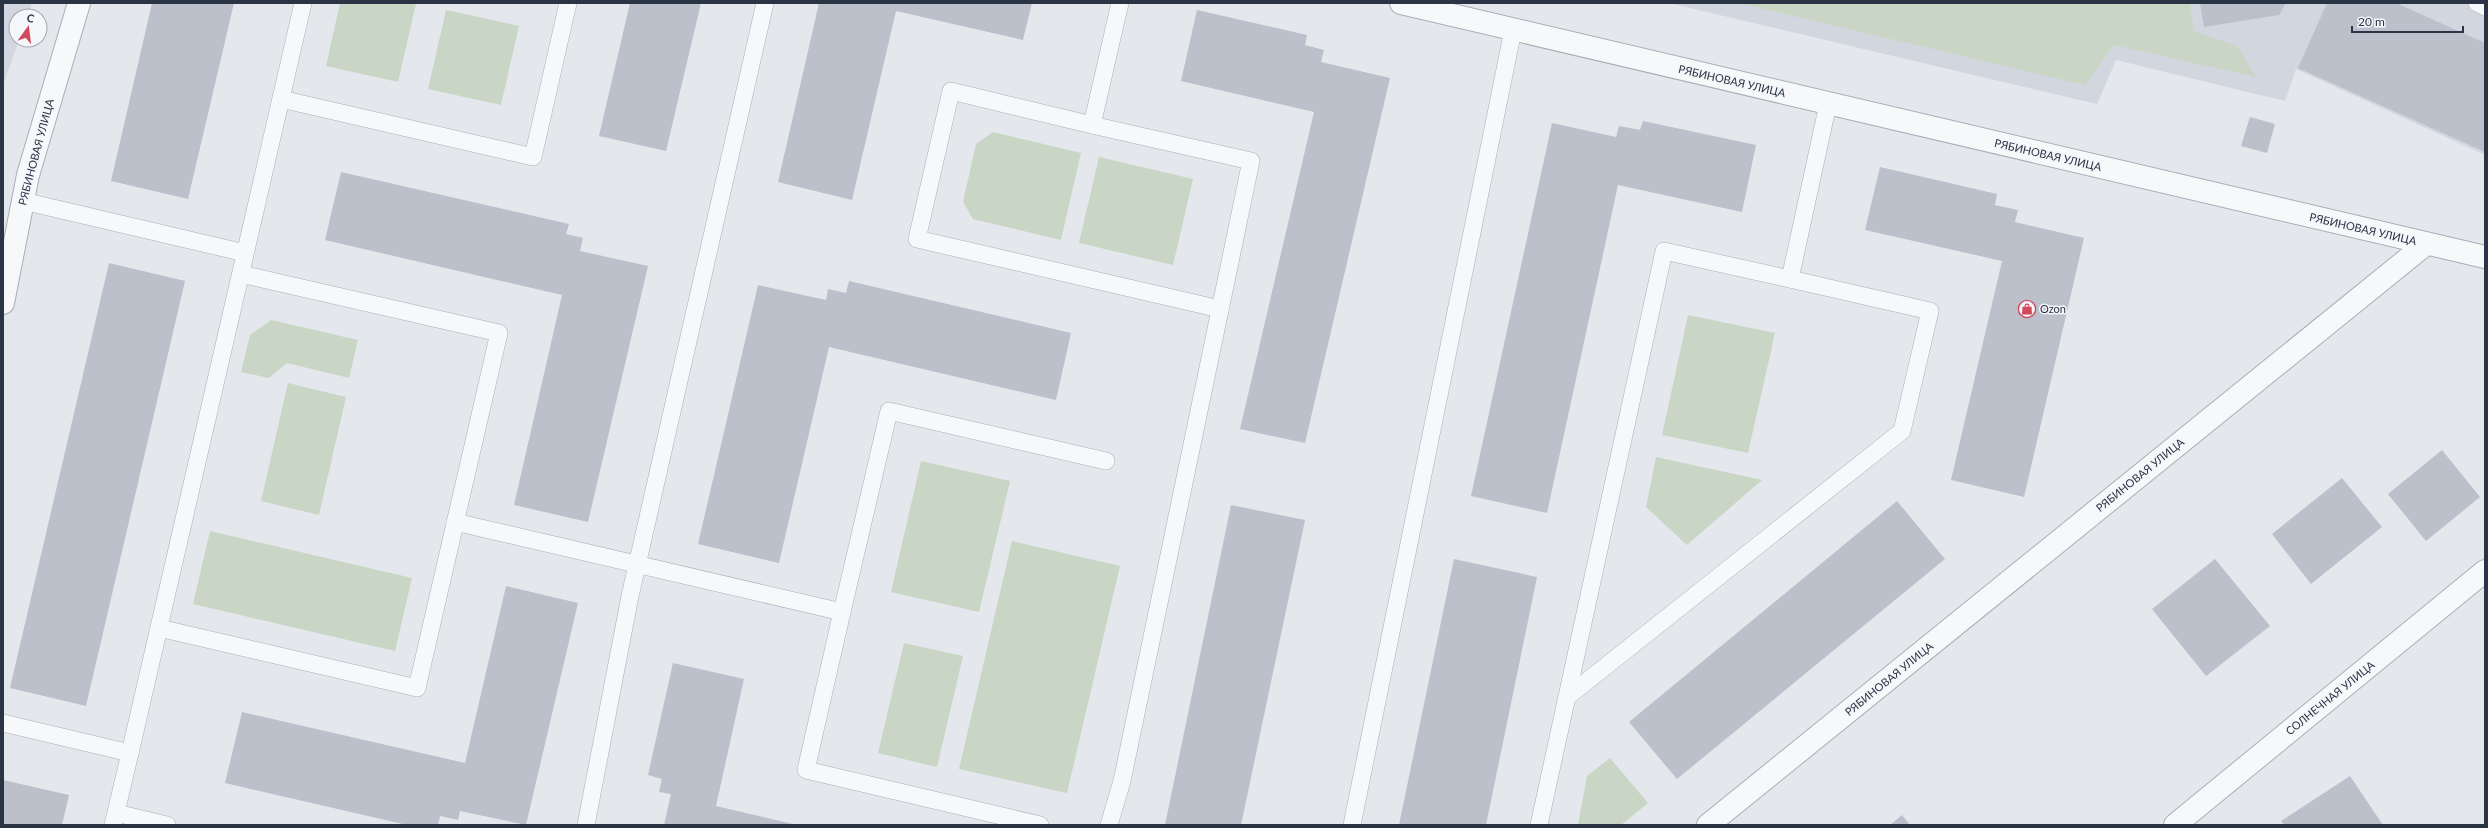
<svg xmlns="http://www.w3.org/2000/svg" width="2488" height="828" viewBox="0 0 2488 828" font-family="Lato,sans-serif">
<rect width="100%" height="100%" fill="#e4e7ec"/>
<g fill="#d2d6de">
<path d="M3,3H32L27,16H16V40H19L3,85Z"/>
<path d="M1669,3H2485V155L2296,69L2285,101L2116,60L2097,104Z"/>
</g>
<g fill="#c9d6c5">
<path d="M340,3L416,4L398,82L326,66Z"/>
<path d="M1739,3H2190L2194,31L2237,46L2256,77L2114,45L2085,85Z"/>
<path d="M446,10L519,26L501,105L428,89Z"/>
<path d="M993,132L1081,153L1061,240L973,219L963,202L976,144Z"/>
<path d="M1099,157L1193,179L1173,265L1079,243Z"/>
<path d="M1688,315L1775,333L1748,453L1662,435Z"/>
<path d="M271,320L358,340L349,378L287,363L269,378L241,372L250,335Z"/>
<path d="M288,383L346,397L319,515L261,501Z"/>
<path d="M1656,457L1762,480L1687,545L1646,507Z"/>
<path d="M921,461L1010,481L979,612L891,592Z"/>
<path d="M210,531L412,578L395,651L193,604Z"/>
<path d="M1012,541L1120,566L1067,793L959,769Z"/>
<path d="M904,643L963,656L937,767L878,753Z"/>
<path d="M1610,758L1648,803L1621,825H1578L1587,776Z"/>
</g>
<g fill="#bbc0ca">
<path d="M152,3H234L188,199L111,181Z"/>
<path d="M630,3H701L666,151L599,136Z"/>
<path d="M819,3H1032L1023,40L896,11L852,200L778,182Z"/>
<path d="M2200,3H2286L2279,15L2204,27Z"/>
<path d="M2327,3H2396L2485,43V152L2298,68Z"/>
<path d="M1197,10L1307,35L1305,45L1324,50L1321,62L1390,78L1305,443L1240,429L1314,112L1181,81Z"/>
<path d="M2250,117L2275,124L2267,153L2241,146Z"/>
<path d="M1643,121L1756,145L1742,212L1618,185L1547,513L1471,496L1552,123L1616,137L1619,126L1640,130Z"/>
<path d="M1880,167L1997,194L1995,205L2018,210L2015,222L2084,238L2024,497L1951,480L2002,261L1865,230Z"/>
<path d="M341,172L569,224L566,234L583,238L580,251L648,266L588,522L514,505L562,295L325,240Z"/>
<path d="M109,263L185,281L86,706L10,688Z"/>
<path d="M849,281L1071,333L1056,400L829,347L779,563L698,544L758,285L826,300L828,289L846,293Z"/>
<path d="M2442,450L2480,497L2426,541L2388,494Z"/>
<path d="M2342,478L2382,527L2311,584L2272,534Z"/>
<path d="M1897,501L1945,559L1677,779L1629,722Z"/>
<path d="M1231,505L1305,520L1241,825H1165Z"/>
<path d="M1454,559L1537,577L1486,825H1399Z"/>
<path d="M2215,559L2270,626L2206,676L2152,609Z"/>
<path d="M506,586L578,603L526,825L460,811L458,820L440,816L438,825H407L225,783L242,712L465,763Z"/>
<path d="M673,663L744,679L716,806L797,825H664L671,794L659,792L662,779L648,775Z"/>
<path d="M2350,776L2383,825H2284L2281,821Z"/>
<path d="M3,780L69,795L62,825H3Z"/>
<path d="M1902,815L1910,825H1890Z"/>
</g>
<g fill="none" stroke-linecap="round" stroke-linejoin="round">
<defs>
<g id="lane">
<path d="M2477,3L2485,7"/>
<path d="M281,99L533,157L568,3"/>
<path d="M1092,125L951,91L917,239L1220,309"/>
<path d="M23,201L245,253"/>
<path d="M455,522L842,612L889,411L1106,461"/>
<path d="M842,612L806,770L1040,825"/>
<path d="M159,628L417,688L499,333L241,274"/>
<path d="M1567,697L1902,431L1930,311L1790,279"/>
<path d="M3,723L130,753L113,825"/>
<path d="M130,753L303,3"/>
<path d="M116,813L167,825"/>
<path d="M586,825L630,596L765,3"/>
<path d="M1109,825L1122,781L1251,161L1092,125L1120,3"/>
<path d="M1352,825L1513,30"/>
<path d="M1539,825L1664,251L1790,279L1828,104"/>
</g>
<g id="street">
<path d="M1401,3L2485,257"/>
<path d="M3,303L28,175L79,3"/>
<path d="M1708,825L2426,244"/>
<path d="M2175,825L2485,571"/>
</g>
</defs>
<use href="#lane" stroke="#a9aeb7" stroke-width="18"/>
<use href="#street" stroke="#a9aeb7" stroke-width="24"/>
<use href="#lane" stroke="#f7f8fa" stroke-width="17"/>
<use href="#street" stroke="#f7f8fa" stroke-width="22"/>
</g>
<defs>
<symbol id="shop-ring" viewBox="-11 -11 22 22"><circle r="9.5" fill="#f4f6f9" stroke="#d1495b" stroke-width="1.5"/><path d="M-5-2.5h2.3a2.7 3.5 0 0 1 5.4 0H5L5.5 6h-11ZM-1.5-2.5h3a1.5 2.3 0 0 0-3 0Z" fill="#d1495b"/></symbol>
</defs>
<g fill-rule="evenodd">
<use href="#shop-ring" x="2017" y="299" width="20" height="20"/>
</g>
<g text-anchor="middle" stroke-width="3" stroke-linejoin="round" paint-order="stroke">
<g font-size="11" fill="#2b3445" stroke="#f4f6f9">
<text transform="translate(1732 81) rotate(13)" y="4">РЯБИНОВАЯ УЛИЦА</text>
<text transform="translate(36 152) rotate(-75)" y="4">РЯБИНОВАЯ УЛИЦА</text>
<text transform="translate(2048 155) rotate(13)" y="4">РЯБИНОВАЯ УЛИЦА</text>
<text transform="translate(2363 229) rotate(13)" y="4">РЯБИНОВАЯ УЛИЦА</text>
<text transform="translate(2140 475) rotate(-39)" y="4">РЯБИНОВАЯ УЛИЦА</text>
<text transform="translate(1889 679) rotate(-39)" y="4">РЯБИНОВАЯ УЛИЦА</text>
<text transform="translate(2330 698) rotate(-39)" y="4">СОЛНЕЧНАЯ УЛИЦА</text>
</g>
<g font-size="11" fill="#2b3445" stroke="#f4f6f9" text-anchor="start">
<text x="2040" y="313">Ozon</text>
</g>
</g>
<rect width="2488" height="828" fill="none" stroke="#2b3445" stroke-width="8"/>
<g transform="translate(28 28) rotate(14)"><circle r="19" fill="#f4f6f9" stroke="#a4a8b1"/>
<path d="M0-3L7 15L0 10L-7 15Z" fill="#d1495b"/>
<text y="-6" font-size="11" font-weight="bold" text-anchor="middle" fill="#2b3445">С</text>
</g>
<path d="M2352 26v6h111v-6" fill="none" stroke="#2b3445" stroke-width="2"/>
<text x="2358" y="26" font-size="12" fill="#2b3445" stroke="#f4f6f9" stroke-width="3" paint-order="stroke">20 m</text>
</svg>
